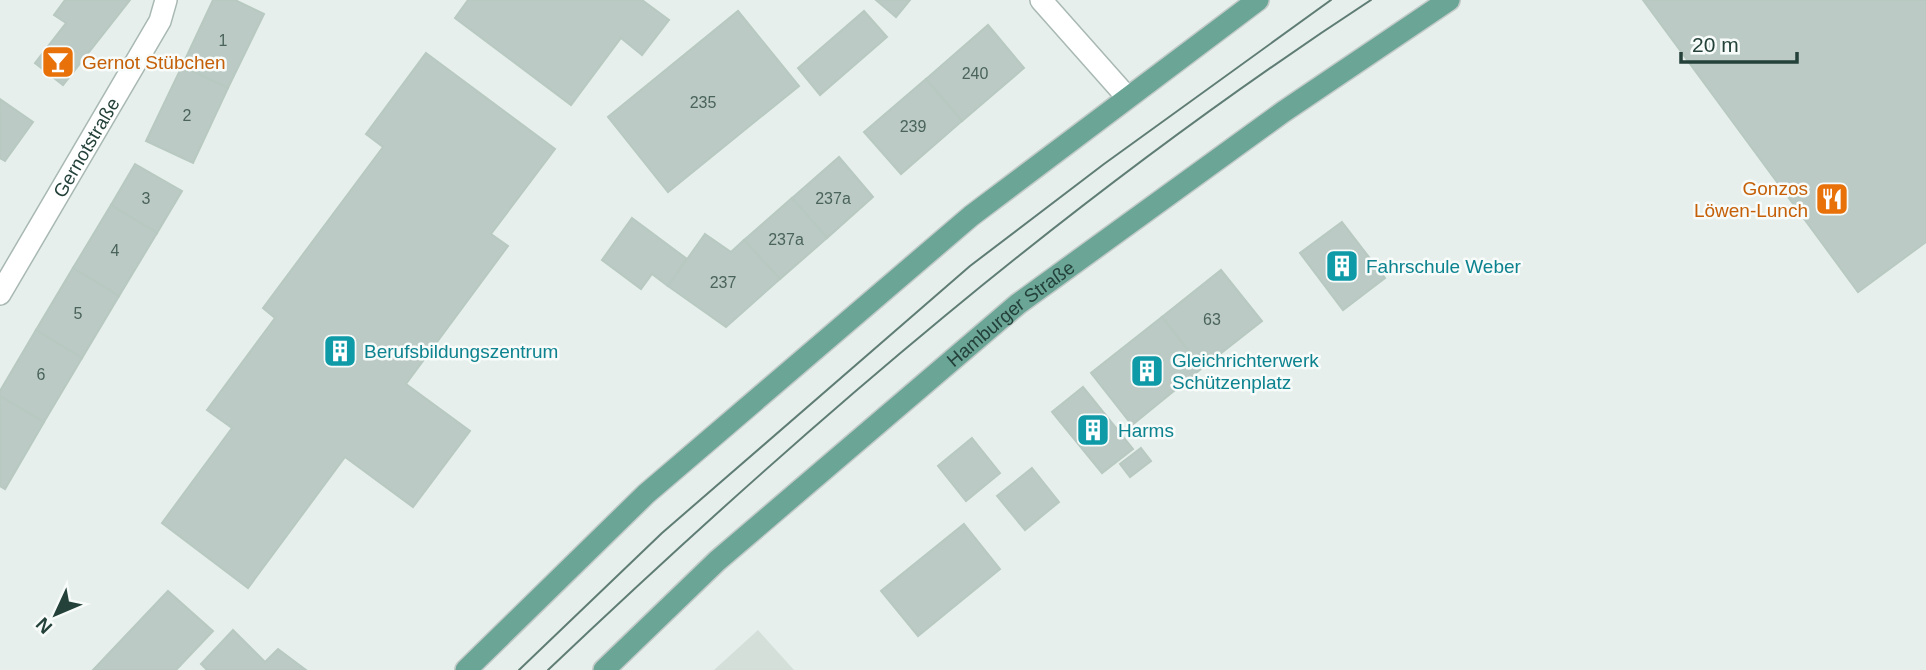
<svg xmlns="http://www.w3.org/2000/svg" width="1926" height="670" viewBox="0 0 1926 670" font-family="Helvetica,sans-serif">
<rect width="100%" height="100%" fill="#e6efeb"/>
<path fill="#d4dfda" d="M758,630L794,670H714Z"/>
<g fill="#bbcac4" stroke="#b8c9c2" stroke-width="2">
<path d="M65,0H130L63,85L35,63L66,23L54,15Z"/>
<path d="M213,0H235L264,14L228,88L182,66Z"/>
<path d="M468,0H642L669,20L642,55L621,38L571,105L455,18Z"/>
<path d="M876,0H910L896,17Z"/>
<path d="M1643,0H1926V242L1858,292Z"/>
<path d="M738,11L799,86L668,192L608,117Z"/>
<path d="M864,11L887,37L820,95L798,68Z"/>
<path d="M988,25L1024,68L962,121L926,79Z"/>
<path d="M426,53L555,149L491,234L508,246L406,384L470,431L413,507L345,457L248,588L162,523L232,428L207,410L275,318L263,308L383,147L366,134Z"/>
<path d="M182,66L228,88L193,163L146,141Z"/>
<path d="M926,79L962,121L901,174L864,132Z"/>
<path d="M0,99L33,122L5,161L0,158Z"/>
<path d="M839,157L873,197L827,238L792,198Z"/>
<path d="M135,164L182,191L157,233L111,205Z"/>
<path d="M792,198L827,238L780,279L744,240Z"/>
<path d="M111,205L157,233L119,296L73,268Z"/>
<path d="M632,218L687,259L668,286L652,274L641,289L602,260Z"/>
<path d="M1342,222L1385,278L1343,310L1300,253Z"/>
<path d="M705,234L731,252L744,240L780,279L726,327L668,286Z"/>
<path d="M73,268L119,296L82,358L36,330Z"/>
<path d="M1221,270L1262,321L1202,368L1162,317Z"/>
<path d="M1162,317L1202,368L1132,425L1091,373Z"/>
<path d="M36,330L82,358L44,422L0,396V391Z"/>
<path d="M1083,387L1133,449L1102,473L1052,412Z"/>
<path d="M0,396L44,422L5,489L0,486Z"/>
<path d="M972,438L1000,473L966,501L938,466Z"/>
<path d="M1141,448L1151,461L1130,477L1120,464Z"/>
<path d="M1032,468L1059,502L1025,530L997,496Z"/>
<path d="M964,524L1000,569L918,636L881,591Z"/>
<path d="M168,591L213,631L176,670H93Z"/>
<path d="M233,630L265,662L278,649L306,670H207L201,664Z"/>
</g>
<g fill="none" stroke-linecap="round" stroke-linejoin="round">
<defs>
<g id="minor">
<path d="M1041,0L1127,97"/>
<path id="s1" d="M0,294L160,21L166,0"/>
</g>
<g id="major">
<path d="M466,670L646,494L971,216L1258,0"/>
<path id="s2" d="M604,670L717,561L1018,304L1283,112L1449,0"/>
</g>
</defs>
<use href="#minor" stroke="#a8b8b2" stroke-width="24"/>
<use href="#major" stroke="#c2cac8" stroke-width="24"/>
<use href="#minor" stroke="#fff" stroke-width="21"/>
<use href="#major" stroke="#6aa596" stroke-width="21"/>
<g stroke="#5f7d75" stroke-width="2">
<path d="M519,670L662,533L970,266L1104,164L1331,0"/>
<path d="M548,670C805,426 1074,194 1371,0"/>
</g>
</g>
<defs>
<symbol id="bar-square" viewBox="-11 -11 22 22"><rect x="-9" y="-9" width="18" height="18" rx="4" fill="#e8710a" stroke="#f7fbf9"/><path d="M-6-5H6L.8 .8V4.5H3.5V6h-7V4.5H-.8V.8Z" fill="#fff"/></symbol>
<symbol id="restaurant-square" viewBox="-11 -11 22 22"><rect x="-9" y="-9" width="18" height="18" rx="4" fill="#e8710a" stroke="#f7fbf9"/><path d="M-5-6h1v4h1v-4h1v4h1v-4h1v5L-1.5 .5V6h-2V.5L-5-1ZM5-6V6H3V1.5H1.5Q1.5-4 5-6Z" fill="#fff"/></symbol>
<symbol id="building-square" viewBox="-11 -11 22 22"><rect x="-9" y="-9" width="18" height="18" rx="4" fill="#0f9aa8" stroke="#f7fbf9"/><path d="M-4-6H4V6H1V3H-1V6H-4ZM-2.5-4.3h1.7v1.8h-1.7ZM.8-4.3h1.7v1.8H.8ZM-2.5-1h1.7V.8h-1.7ZM.8-1h1.7V.8H.8Z" fill="#fff"/></symbol>
</defs>
<g fill-rule="evenodd">
<use href="#bar-square" x="39" y="43" width="38" height="38"/>
<use href="#restaurant-square" x="1813" y="180" width="38" height="38"/>
<use href="#building-square" x="1323" y="247" width="38" height="38"/>
<use href="#building-square" x="321" y="332" width="38" height="38"/>
<use href="#building-square" x="1128" y="352" width="38" height="38"/>
<use href="#building-square" x="1074" y="411" width="38" height="38"/>
</g>
<g text-anchor="middle" stroke-width="5" stroke-linejoin="round" paint-order="stroke">
<g font-size="16" fill="#4a645c">
<text x="223" y="46">1</text>
<text x="975" y="79">240</text>
<text x="703" y="108">235</text>
<text x="187" y="121">2</text>
<text x="913" y="132">239</text>
<text x="146" y="204">3</text>
<text x="833" y="204">237a</text>
<text x="786" y="245">237a</text>
<text x="115" y="256">4</text>
<text x="723" y="288">237</text>
<text x="78" y="319">5</text>
<text x="1212" y="325">63</text>
<text x="41" y="380">6</text>
</g>
<g font-size="19" fill="#c56008" stroke="#f7fbf9" text-anchor="start">
<text x="82" y="69">Gernot Stübchen</text>
<text x="1808" y="195" text-anchor="end">Gonzos<tspan x="1808" dy="22">Löwen-Lunch</tspan></text>
</g>
<g font-size="19" fill="#24423a" stroke="#f7fbf9">
<text dy="7" stroke="none"><textPath href="#s1" startOffset="170">Gernotstraße</textPath></text>
<text dy="7" stroke="none"><textPath href="#s2" startOffset="541">Hamburger Straße</textPath></text>
</g>
<g font-size="19" fill="#0d838f" stroke="#f7fbf9" text-anchor="start">
<text x="1366" y="273">Fahrschule Weber</text>
<text x="364" y="358">Berufsbildungszentrum</text>
<text x="1172" y="367">Gleichrichterwerk<tspan x="1172" dy="22">Schützenplatz</tspan></text>
<text x="1118" y="437">Harms</text>
</g>
</g>
<g transform="translate(56 614) rotate(226)" stroke="#f7fbf9" stroke-width="5" paint-order="stroke">
<path d="M0-5L12 26L0 18L-12 26Z" fill="#24423a"/>
<text y="-10" font-size="19" font-weight="bold" text-anchor="middle" fill="#24423a">N</text>
</g>
<path d="M1681 52v10h116v-10" fill="none" stroke="#24423a" stroke-width="3.5"/>
<text x="1692" y="52" font-size="21" fill="#24423a" stroke="#f7fbf9" stroke-width="5" paint-order="stroke">20 m</text>
</svg>
